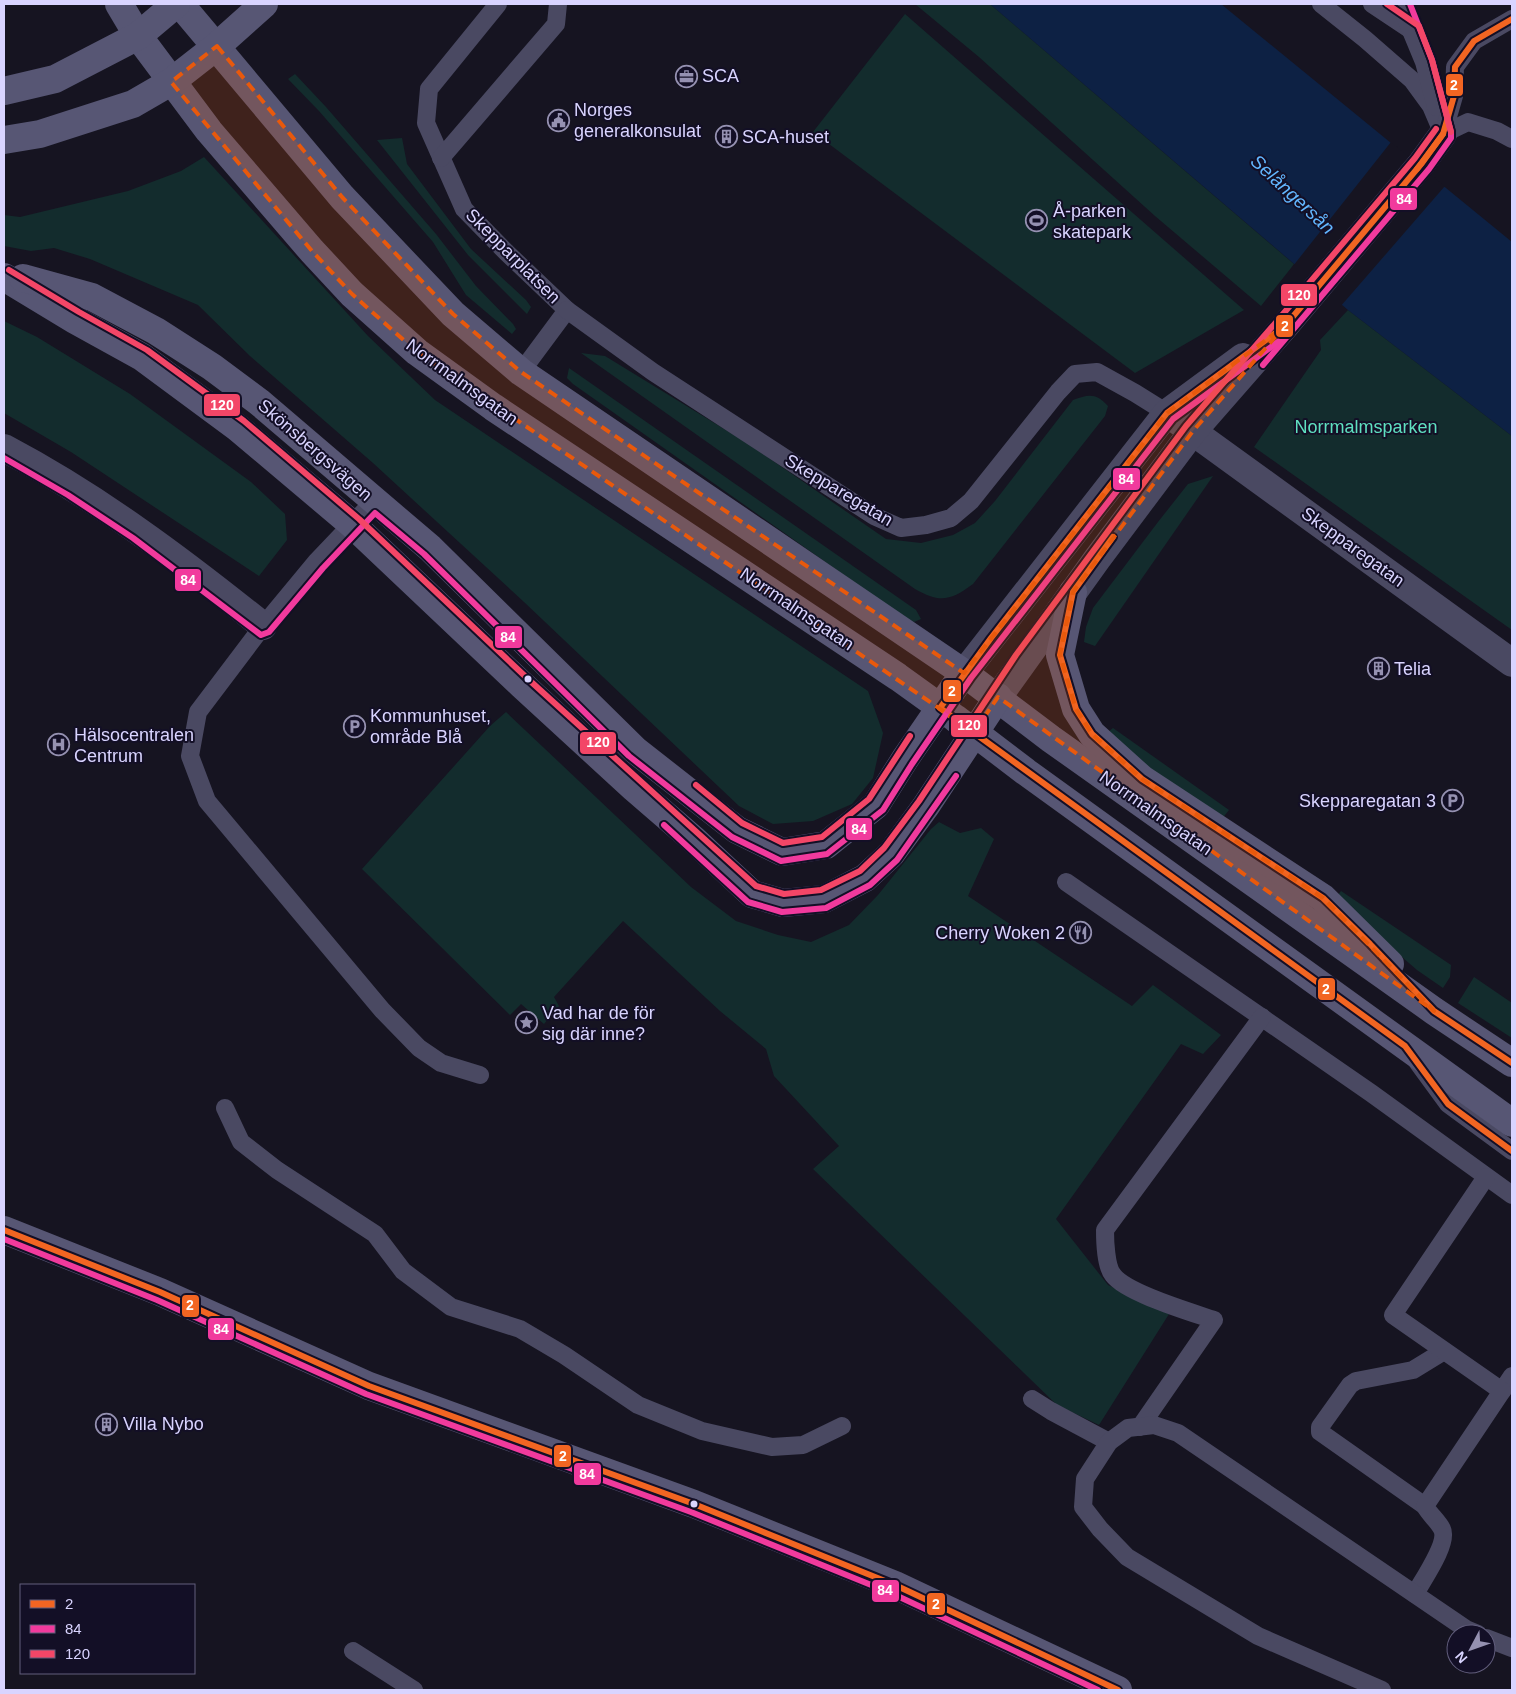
<svg xmlns="http://www.w3.org/2000/svg" width="1516" height="1694" viewBox="0 0 1516 1694" font-family="Arial,sans-serif">
<rect width="100%" height="100%" fill="#161421"/>
<g fill="#132c2d">
<path d="M915,4H990L1294,264L1291,268L1261,306L1155,216L979,57Z"/>
<path d="M905,14L1244,310L1135,373L813,132Z"/>
<path d="M295,74L326,107L436,234L476,286L513,324L516,329L512,334L466,295L433,242L319,111L288,79Z"/>
<path d="M402,138L407,164L471,249L526,300L531,307L527,314L468,255L377,140Z"/>
<path d="M204,157L368,336L435,400L868,691L883,733L873,778L852,804L813,821L773,824L739,806L524,602L373,463L250,356L198,305L90,259L54,248L31,251L4,246V215L20,217L128,191L181,171Z"/>
<path d="M1348,310L1512,436V630L1254,447L1321,350L1320,340Z"/>
<path d="M4,321L37,337L130,394L251,482L285,514L287,540L259,576L71,452L4,413Z"/>
<path d="M581,353L605,356L747,443L886,539L921,543L953,535L975,523L995,501L1073,400C1089,394 1096,393 1108,406L1105,416L973,584C950,601 940,603 915,589Z"/>
<path d="M569,368L916,610L921,619L914,622L902,616L573,384L567,378Z"/>
<path d="M1213,476L1095,646L1084,642L1086,627L1093,608L1158,522L1188,484Z"/>
<path d="M506,712L691,887L736,921L778,935L811,942L849,925L878,895L931,829L939,822L960,833L981,828L994,839L968,896L1132,1006L1153,985L1221,1035L1203,1054L1181,1044L1056,1219L1108,1285L1169,1314L1099,1425L1057,1405L813,1169L839,1146L774,1076L766,1049L720,1011L623,921L554,997L559,1006L544,1024L521,1004L510,1015L362,869L490,726Z"/>
<path d="M1113,728L1229,810L1221,820L1135,758L1108,732Z"/>
<path d="M1341,891L1451,965L1450,977L1443,988L1417,970L1335,899Z"/>
<path d="M1474,977L1512,1003V1038L1458,1003Z"/>
</g>
<path fill="#0d2144" d="M990,4H1221L1512,242V436L1348,310Z"/>
<path fill="#161421" d="M1391,142L1445,186L1340,307L1293,266Z"/>
<g fill="none" stroke-linecap="round" stroke-linejoin="round">
<g stroke="#4a4962" stroke-width="18">
<path d="M498,4L429,89L426,123L464,209L506,252L567,310L521,372"/>
<path d="M1321,4L1365,39L1412,80L1431,106L1443,134"/>
<path d="M1372,4L1411,30"/>
<path d="M1400,4L1424,62L1436,107"/>
<path d="M1443,134L1454,96L1455,67L1474,41L1512,19"/>
<path d="M1443,134L1468,122L1497,131L1512,139"/>
<path d="M441,158L556,24L558,4"/>
<path d="M567,310L653,372L874,516L901,528L926,525L951,518L971,501L1058,392L1075,374L1097,372L1135,393L1167,413"/>
<path d="M374,501L316,562L263,626L198,712L190,756L207,801L382,1010L419,1048L441,1063L480,1075"/>
<path d="M1066,882L1371,1093L1512,1195"/>
<path d="M1418,1063L1448,1104L1512,1151"/>
<path d="M225,1108L241,1142L277,1170L375,1234L403,1271L451,1307L520,1329L564,1355L638,1405L702,1431L772,1447L803,1445L842,1426"/>
<path d="M1502,1391L1512,1376"/>
<path d="M1032,1399L1051,1411L1109,1442"/>
<path d="M1140,1427L1214,1320C1191,1312 1126,1293 1113,1275C1106,1267 1105,1241 1105,1230L1262,1017"/>
<path d="M1425,1506L1320,1432V1427L1350,1385L1356,1381L1413,1370L1444,1351"/>
<path d="M1415,1594C1422,1581 1449,1543 1442,1529C1438,1521 1429,1514 1425,1506L1502,1391L1393,1315L1486,1177"/>
<path d="M1486,1638L1512,1648"/>
<path d="M353,1651L414,1690"/>
<path d="M1382,1690L1258,1636L1127,1557L1100,1529L1083,1507L1085,1479L1109,1442L1128,1428L1154,1425L1178,1433L1466,1629L1478,1634"/>
</g>
<g stroke="#4a4962" stroke-width="28">
<path d="M1178,421L1512,663"/>
<path d="M4,448C97,497 181,560 263,626"/>
<path d="M964,673L1167,413L1243,357"/>
<path d="M998,697L1097,559L1193,431L1285,326L1422,163L1443,134"/>
</g>
<g stroke="#575674" stroke-width="28">
<path d="M119,4L138,36L209,131L312,251L352,294L417,352L493,407L898,677L955,718L1026,772L1512,1123"/>
<path d="M180,4L342,197L453,314L521,372L964,673L1051,739L1434,1011L1512,1063"/>
<path d="M4,91L55,79L138,36L176,4"/>
<path d="M4,140L40,134L133,104L171,82L217,46L264,4"/>
<path d="M4,277L75,320L142,357L238,428L353,525L522,685L634,788L693,839L752,894L783,903L824,899L865,878L891,854L926,806L998,697"/>
<path d="M23,278L92,297L156,331L212,367L259,402L430,548L635,750L737,830L782,852L826,845L876,805L905,759L964,673"/>
<path d="M1073,592L1060,655L1076,709L1092,734L1142,779L1323,898L1390,964"/>
<path d="M4,1230L160,1292L369,1386L694,1504L895,1585L1118,1690"/>
</g>
<defs>
<g id="bus-1">
<path d="M1443,134L1422,163L1285,326L1167,413L991,638L940,708L1405,1046L1448,1104L1512,1151"/>
<path d="M1417,169L1443,134L1454,96L1455,67L1474,41L1512,19"/>
<path d="M1113,537L1073,592L1060,655L1076,709L1092,734L1142,779L1323,898L1370,944L1434,1011L1512,1063"/>
<path d="M4,1230L160,1292L369,1386L694,1504L895,1585L1118,1690"/>
</g>
<g id="bus-2">
<path d="M1263,365L1429,169L1451,138V132L1432,60L1410,4"/>
<path d="M4,458L68,495L133,538L261,635L269,632L323,568L375,513L424,554L629,756L732,837L781,861L827,854L883,810L912,764L971,678L1173,419L1290,333"/>
<path d="M664,825L748,902L782,912L826,908L870,885L897,860L956,776"/>
<path d="M4,1239L157,1300L366,1394L691,1512L891,1593L1098,1690"/>
</g>
<g id="bus-3">
<path d="M1387,4L1419,26L1432,60L1451,132"/>
<path d="M9,270L79,312L147,350L244,421L359,519L528,679L756,886L784,894L821,890L860,871L884,848L919,801L1016,655L1186,426L1278,320L1415,158L1436,129"/>
<path d="M696,785L742,823L783,843L822,837L869,799L910,736"/>
</g>
</defs>
<use href="#bus-1" stroke="#130f26" stroke-width="10"/>
<use href="#bus-2" stroke="#130f26" stroke-width="10"/>
<use href="#bus-3" stroke="#130f26" stroke-width="10"/>
<use href="#bus-1" stroke="#f26522" stroke-width="6"/>
<use href="#bus-2" stroke="#f13a9d" stroke-width="6"/>
<use href="#bus-3" stroke="#f34667" stroke-width="6"/>
</g>
<path fill="#e8590c" fill-opacity="0.2" stroke="#e8590c" stroke-width="4" stroke-dasharray="10 6" stroke-linejoin="round" d="M217,46L342,197L453,314L521,372L964,673L1167,413L1285,326L1193,431L1073,592L1060,655L1076,709L1092,734L1142,779L1323,898L1434,1011L998,697L974,732L417,352L352,294L312,251L171,82Z"/>
<defs>
<symbol id="office-ring" viewBox="-11 -11 22 22"><circle r="9.5" fill="#130f26" stroke="#9591b1" stroke-width="1.5"/><path d="M-6-3h4V-5.5h4V-3h4V5H-6ZM-1-4.5V-3h2v-1.5ZM-6 0V1H6V0Z" fill="#9591b1"/></symbol>
<symbol id="civic-ring" viewBox="-11 -11 22 22"><circle r="9.5" fill="#130f26" stroke="#9591b1" stroke-width="1.5"/><path d="M-.6-6.5H3V-4.5H.6V-3L4-1V1h2V6H-6V1h2V-1L-.6-3ZM-1.2 2.5V6h2.4V2.5Z" fill="#9591b1"/></symbol>
<symbol id="building-ring" viewBox="-11 -11 22 22"><circle r="9.5" fill="#130f26" stroke="#9591b1" stroke-width="1.5"/><path d="M-4-6H4V6H1V3H-1V6H-4ZM-2.5-4.3h1.7v1.8h-1.7ZM.8-4.3h1.7v1.8H.8ZM-2.5-1h1.7V.8h-1.7ZM.8-1h1.7V.8H.8Z" fill="#9591b1"/></symbol>
<symbol id="stadium-ring" viewBox="-11 -11 22 22"><circle r="9.5" fill="#130f26" stroke="#9591b1" stroke-width="1.5"/><path d="M0-5a6.5 5 0 1 0 0 10a6.5 5 0 1 0 0-10ZM-3.5-1.8h7v3.6h-7Z" fill="#9591b1"/></symbol>
<symbol id="parking-ring" viewBox="-11 -11 22 22"><circle r="9.5" fill="#130f26" stroke="#9591b1" stroke-width="1.5"/><path d="M-3.5-5.5H1a3.5 3.5 0 0 1 0 7H-1V5.5H-3.5ZM-1-3.4V-.6H.8a1.4 1.4 0 0 0 0-2.8Z" fill="#9591b1"/></symbol>
<symbol id="hospital-ring" viewBox="-11 -11 22 22"><circle r="9.5" fill="#130f26" stroke="#9591b1" stroke-width="1.5"/><path d="M-5-5h3v3.5h4V-5h3V5h-3V1.5h-4V5h-3Z" fill="#9591b1"/></symbol>
<symbol id="restaurant-ring" viewBox="-11 -11 22 22"><circle r="9.5" fill="#130f26" stroke="#9591b1" stroke-width="1.5"/><path d="M-5-6h1v4h1v-4h1v4h1v-4h1v5L-1.5 .5V6h-2V.5L-5-1ZM5-6V6H3V1.5H1.5Q1.5-4 5-6Z" fill="#9591b1"/></symbol>
<symbol id="sight-ring" viewBox="-11 -11 22 22"><circle r="9.5" fill="#130f26" stroke="#9591b1" stroke-width="1.5"/><path d="M0-6L1.8-2.2L6-1.7L2.9 1.2L3.7 5.4L0 3.3L-3.7 5.4L-2.9 1.2L-6-1.7L-1.8-2.2Z" fill="#9591b1"/></symbol>
</defs>
<g fill-rule="evenodd">
<use href="#office-ring" x="674" y="64" width="25" height="25"/>
<use href="#civic-ring" x="546" y="108" width="25" height="25"/>
<use href="#building-ring" x="714" y="124" width="25" height="25"/>
<use href="#stadium-ring" x="1024" y="208" width="25" height="25"/>
<use href="#building-ring" x="1366" y="656" width="25" height="25"/>
<use href="#parking-ring" x="342" y="714" width="25" height="25"/>
<use href="#hospital-ring" x="46" y="732" width="25" height="25"/>
<use href="#parking-ring" x="1440" y="788" width="25" height="25"/>
<use href="#restaurant-ring" x="1068" y="920" width="25" height="25"/>
<use href="#sight-ring" x="514" y="1010" width="25" height="25"/>
<use href="#building-ring" x="94" y="1412" width="25" height="25"/>
</g>
<g fill="#d9d4ff" stroke="#130f26" stroke-width="2">
<circle cx="528" cy="679" r="4.5"/>
<circle cx="694" cy="1504" r="4.5"/>
</g>
<g text-anchor="middle" stroke-width="4" stroke-linejoin="round" paint-order="stroke">
<g font-size="18" fill="#d9d4ff" stroke="#130f26" text-anchor="start">
<text x="702" y="82">SCA</text>
<text x="574" y="116">Norges<tspan x="574" dy="21">generalkonsulat</tspan></text>
<text x="742" y="143">SCA-huset</text>
<text x="1053" y="217">Å-parken<tspan x="1053" dy="21">skatepark</tspan></text>
<text x="1394" y="675">Telia</text>
<text x="370" y="722">Kommunhuset,<tspan x="370" dy="21">område Blå</tspan></text>
<text x="74" y="741">Hälsocentralen<tspan x="74" dy="21">Centrum</tspan></text>
<text x="1436" y="807" text-anchor="end">Skepparegatan 3</text>
<text x="1065" y="939" text-anchor="end">Cherry Woken 2</text>
<text x="542" y="1019">Vad har de för<tspan x="542" dy="21">sig där inne?</tspan></text>
<text x="123" y="1430">Villa Nybo</text>
</g>
<g font-size="18" fill="#d9d4ff" stroke="#130f26">
<text transform="translate(513 256) rotate(45)" y="6">Skepparplatsen</text>
<text transform="translate(462 382) rotate(36)" y="6">Norrmalmsgatan</text>
<text transform="translate(315 450) rotate(41)" y="6">Skönsbergsvägen</text>
<text transform="translate(839 490) rotate(31)" y="6">Skepparegatan</text>
<text transform="translate(1353 547) rotate(36)" y="6">Skepparegatan</text>
<text transform="translate(797 609) rotate(34)" y="6">Norrmalmsgatan</text>
<text transform="translate(1156 813) rotate(35)" y="6">Norrmalmsgatan</text>
</g>
<g font-size="18" fill="#5fe0c0" stroke="#130f26">
<text x="1366" y="433">Norrmalmsparken</text>
</g>
<g font-size="19" font-style="italic" fill="#62b6ff" stroke="#130f26">
<text transform="translate(1293 194) rotate(43)" y="7">Selångersån</text>
</g>
</g>
<g stroke="#130f26" stroke-width="2">
<rect x="1445" y="73" width="19" height="24" rx="5" fill="#f26522"/>
<rect x="1389" y="187" width="29" height="24" rx="5" fill="#f13a9d"/>
<rect x="1280" y="283" width="38" height="24" rx="5" fill="#f34667"/>
<rect x="1275" y="314" width="19" height="24" rx="5" fill="#f26522"/>
<rect x="203" y="393" width="38" height="24" rx="5" fill="#f34667"/>
<rect x="1112" y="467" width="29" height="24" rx="5" fill="#f13a9d"/>
<rect x="174" y="568" width="28" height="24" rx="5" fill="#f13a9d"/>
<rect x="494" y="625" width="29" height="24" rx="5" fill="#f13a9d"/>
<rect x="942" y="679" width="20" height="24" rx="5" fill="#f26522"/>
<rect x="950" y="714" width="38" height="24" rx="5" fill="#f34667"/>
<rect x="579" y="731" width="38" height="24" rx="5" fill="#f34667"/>
<rect x="845" y="817" width="28" height="24" rx="5" fill="#f13a9d"/>
<rect x="1317" y="977" width="19" height="24" rx="5" fill="#f26522"/>
<rect x="181" y="1294" width="19" height="24" rx="5" fill="#f26522"/>
<rect x="207" y="1317" width="28" height="24" rx="5" fill="#f13a9d"/>
<rect x="553" y="1444" width="19" height="24" rx="5" fill="#f26522"/>
<rect x="573" y="1462" width="29" height="24" rx="5" fill="#f13a9d"/>
<rect x="871" y="1579" width="29" height="24" rx="5" fill="#f13a9d"/>
<rect x="926" y="1592" width="20" height="24" rx="5" fill="#f26522"/>
</g>
<g font-size="14" text-anchor="middle" font-weight="bold" fill="#fff">
<text x="1454" y="90">2</text>
<text x="1404" y="204">84</text>
<text x="1299" y="300">120</text>
<text x="1285" y="331">2</text>
<text x="222" y="410">120</text>
<text x="1126" y="484">84</text>
<text x="188" y="585">84</text>
<text x="508" y="642">84</text>
<text x="952" y="696">2</text>
<text x="969" y="730">120</text>
<text x="598" y="747">120</text>
<text x="859" y="834">84</text>
<text x="1326" y="994">2</text>
<text x="190" y="1310">2</text>
<text x="221" y="1334">84</text>
<text x="563" y="1461">2</text>
<text x="587" y="1479">84</text>
<text x="885" y="1595">84</text>
<text x="936" y="1609">2</text>
</g>
<rect width="1516" height="1694" fill="none" stroke="#d9d4ff" stroke-width="10"/>
<rect x="20" y="1584" width="175" height="90" fill="#130f26" stroke="#625e7d"/>
<rect x="30" y="1600" width="25" height="8" fill="#f26522" stroke="#625e7d"/>
<text x="65" y="1609" font-size="15" fill="#d9d4ff">2</text>
<rect x="30" y="1625" width="25" height="8" fill="#f13a9d" stroke="#625e7d"/>
<text x="65" y="1634" font-size="15" fill="#d9d4ff">84</text>
<rect x="30" y="1650" width="25" height="8" fill="#f34667" stroke="#625e7d"/>
<text x="65" y="1659" font-size="15" fill="#d9d4ff">120</text>
<g transform="translate(1471 1649) rotate(229)"><circle r="24" fill="#130f26" stroke="#625e7d"/>
<path d="M0-4L9 19L0 12L-9 19Z" fill="#9591b1"/>
<text y="-8" font-size="14" font-weight="bold" text-anchor="middle" fill="#d9d4ff">N</text>
</g>
</svg>
